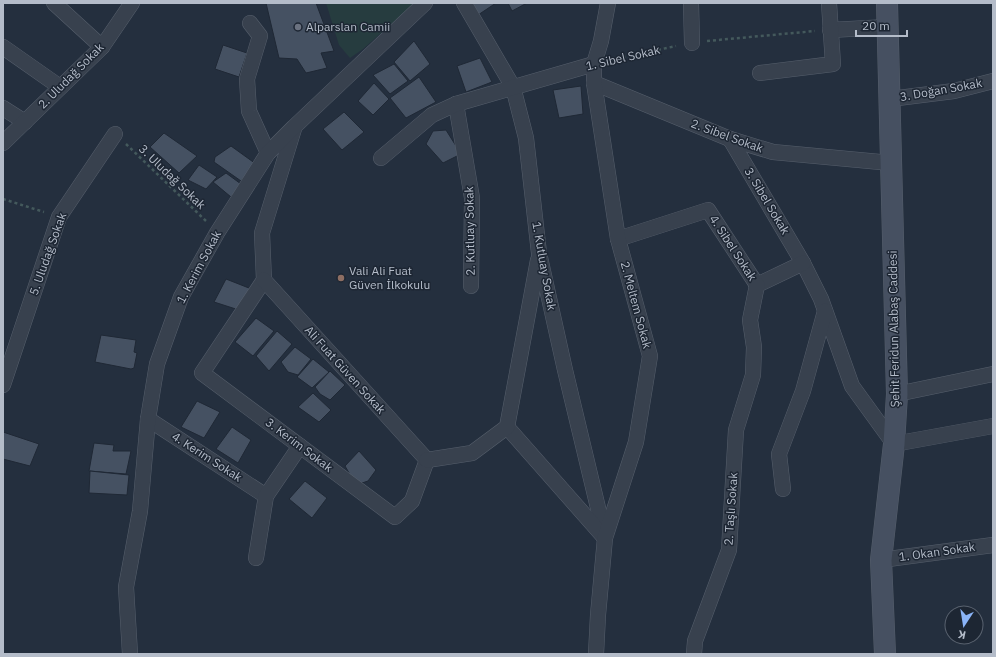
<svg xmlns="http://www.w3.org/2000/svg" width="996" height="657" viewBox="0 0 996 657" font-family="'IBM Plex Sans',sans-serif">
<rect width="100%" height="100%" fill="#242f3e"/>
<path fill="#263c3f" d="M326,3H415L363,49L350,58L339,45Z"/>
<g fill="#455162" stroke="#1f2835">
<path d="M266,3H316L334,51L321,53L327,68L306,73L297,59L279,58Z"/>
<path d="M469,3H496L475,17Z"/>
<path d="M508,3H527L512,11Z"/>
<path d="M414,41L430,64L410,81L394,62Z"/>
<path d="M223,45L247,53L239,77L215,69Z"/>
<path d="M480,58L492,82L466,92L457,66Z"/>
<path d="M394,64L408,81L390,94L373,75Z"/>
<path d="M419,77L436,102L406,118L390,98Z"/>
<path d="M374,83L389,99L373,115L358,101Z"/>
<path d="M581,86L583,114L559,118L553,90Z"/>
<path d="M344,112L364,132L342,150L323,129Z"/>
<path d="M446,130L461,154L443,163L426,144L433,131Z"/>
<path d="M164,133L197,156L179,173L150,147Z"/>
<path d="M231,146L256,164L241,181L214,162L215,157Z"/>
<path d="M199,165L217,177L206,189L188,180Z"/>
<path d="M226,173L241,184L231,197L213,182Z"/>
<path d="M226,279L254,290L242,311L214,302Z"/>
<path d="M256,318L274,331L253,356L235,342Z"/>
<path d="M277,331L292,344L269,371L256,356Z"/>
<path d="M101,335L136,340L134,352L137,353L134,368L131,369L95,362Z"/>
<path d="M295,347L311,359L298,375L288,372L281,362Z"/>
<path d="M313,359L329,372L312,388L297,377Z"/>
<path d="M330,371L345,385L330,400L320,394L315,387Z"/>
<path d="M313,393L331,410L319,422L298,407Z"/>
<path d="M197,401L220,412L204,438L181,427Z"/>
<path d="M232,427L251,440L238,463L216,449Z"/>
<path d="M3,432L39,444L30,466L3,459Z"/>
<path d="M94,443L114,445L113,451H131L126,474L89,471Z"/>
<path d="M359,451L376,470L368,481L356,485L345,466Z"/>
<path d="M90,471L129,475L127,495L89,493Z"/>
<path d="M305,481L327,498L312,518L289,499Z"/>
</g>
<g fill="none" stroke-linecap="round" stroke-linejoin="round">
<defs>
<g id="street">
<path d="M54,3L102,47"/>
<path d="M464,3L513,87L526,138L539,253L565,370L605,537"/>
<path d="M691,3L692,43"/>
<path d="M250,23L260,36L247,79L249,111L268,153"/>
<path d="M830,30L887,27"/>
<path d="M3,47L60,87"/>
<path d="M760,73L833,64L829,3"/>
<path d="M594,83L730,139L773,152L891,163"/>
<path d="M890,99L954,91L993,81"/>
<path d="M456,104L472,198L471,286"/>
<path d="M3,108L25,122"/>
<path d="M294,129L262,233L264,280L202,373L395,517L412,501L427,460"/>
<path d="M730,139L803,263L821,299L852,386L894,444L993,426"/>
<path d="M3,143L102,47L132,3"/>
<path d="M381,158L432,115L456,104L594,64"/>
<path d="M618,239L708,210L757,285"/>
<path d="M264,280L427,460"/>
<path d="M757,285L803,263"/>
<path d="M3,385L59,217L115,134"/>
<path d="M897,394L993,374"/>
<path d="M148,419L266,496"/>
<path d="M507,427L603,536"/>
<path d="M427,460L472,453L507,427L538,260"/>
<path d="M783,489L779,454L803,391L825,311"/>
<path d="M256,558L266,496L300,446"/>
<path d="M881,560L993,545"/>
<path d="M130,654L126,587L140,511L148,419L157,364L181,297L217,233L268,153L294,127L425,3"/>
<path d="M596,654L598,615L605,538L636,442L650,356L618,239L594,83V64L601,41L608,3"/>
<path d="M694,654L695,641L729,550L736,430L753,375L754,347L750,320L757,285"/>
</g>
<path id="secondary" d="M885,654L881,560L894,444L897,394L887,3"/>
</defs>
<use href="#street" stroke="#565f6c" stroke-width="16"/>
<use href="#secondary" stroke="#565f6c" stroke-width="22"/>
<g stroke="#44595c" stroke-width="2.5" stroke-dasharray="3 3" stroke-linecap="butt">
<path d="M707,41L815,31"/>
<path d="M611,60L676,46"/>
<path d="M126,144L206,221"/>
<path d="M3,199L44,212"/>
</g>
<use href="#street" stroke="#38414e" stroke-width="15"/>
<use href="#secondary" stroke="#465061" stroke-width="21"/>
</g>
<circle fill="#6b7280" stroke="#1d2633" stroke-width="1.5" cx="298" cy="27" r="4"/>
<circle fill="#8d6e63" stroke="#1d2633" stroke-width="1.5" cx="341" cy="278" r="4"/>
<g text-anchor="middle" stroke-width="3" stroke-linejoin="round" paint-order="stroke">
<g font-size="12" fill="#b4bcc9" stroke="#1d2633" text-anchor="start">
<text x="306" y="31">Alparslan Camii</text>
<text x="349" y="275">Vali Ali Fuat<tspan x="349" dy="14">Güven İlkokulu</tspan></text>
</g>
<g font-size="12" fill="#b4bcc9" stroke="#1d2633">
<text transform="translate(623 58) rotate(-13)" y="4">1. Sibel Sokak</text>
<text transform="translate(71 76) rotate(-45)" y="4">2. Uludağ Sokak</text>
<text transform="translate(941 90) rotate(-10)" y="4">3. Doğan Sokak</text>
<text transform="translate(727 136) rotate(20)" y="4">2. Sibel Sokak</text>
<text transform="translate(172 177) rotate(44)" y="4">3. Uludağ Sokak</text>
<text transform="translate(767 201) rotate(59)" y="4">3. Sibel Sokak</text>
<text transform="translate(470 231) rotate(-91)" y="4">2. Kutluay Sokak</text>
<text transform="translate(733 248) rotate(57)" y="4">4. Sibel Sokak</text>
<text transform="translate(48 254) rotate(-70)" y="4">5. Uludağ Sokak</text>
<text transform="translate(544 266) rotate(80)" y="4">1. Kutluay Sokak</text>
<text transform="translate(199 267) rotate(-62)" y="4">1. Kerim Sokak</text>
<text transform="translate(636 305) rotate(75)" y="4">2. Meltem Sokak</text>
<text transform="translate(894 329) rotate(-91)" y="4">Şehit Feridun Alabaş Caddesi</text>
<text transform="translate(345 370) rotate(48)" y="4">Ali Fuat Güven Sokak</text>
<text transform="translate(299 445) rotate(37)" y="4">3. Kerim Sokak</text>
<text transform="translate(207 457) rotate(33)" y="4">4. Kerim Sokak</text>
<text transform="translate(731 509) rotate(-86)" y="4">2. Taşlı Sokak</text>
<text transform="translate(937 552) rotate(-8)" y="4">1. Okan Sokak</text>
</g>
</g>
<rect width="996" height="657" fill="none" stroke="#b4bcc9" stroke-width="8"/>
<g transform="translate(964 625) rotate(192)"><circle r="19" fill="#1d2633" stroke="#59626f"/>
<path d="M0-3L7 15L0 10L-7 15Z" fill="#8ab4f8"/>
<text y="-6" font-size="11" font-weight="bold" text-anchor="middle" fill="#b4bcc9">K</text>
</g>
<path d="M856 30v6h51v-6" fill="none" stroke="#b4bcc9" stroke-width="2"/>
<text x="862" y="30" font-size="12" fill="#b4bcc9" stroke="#1d2633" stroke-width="3" paint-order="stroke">20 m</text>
</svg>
